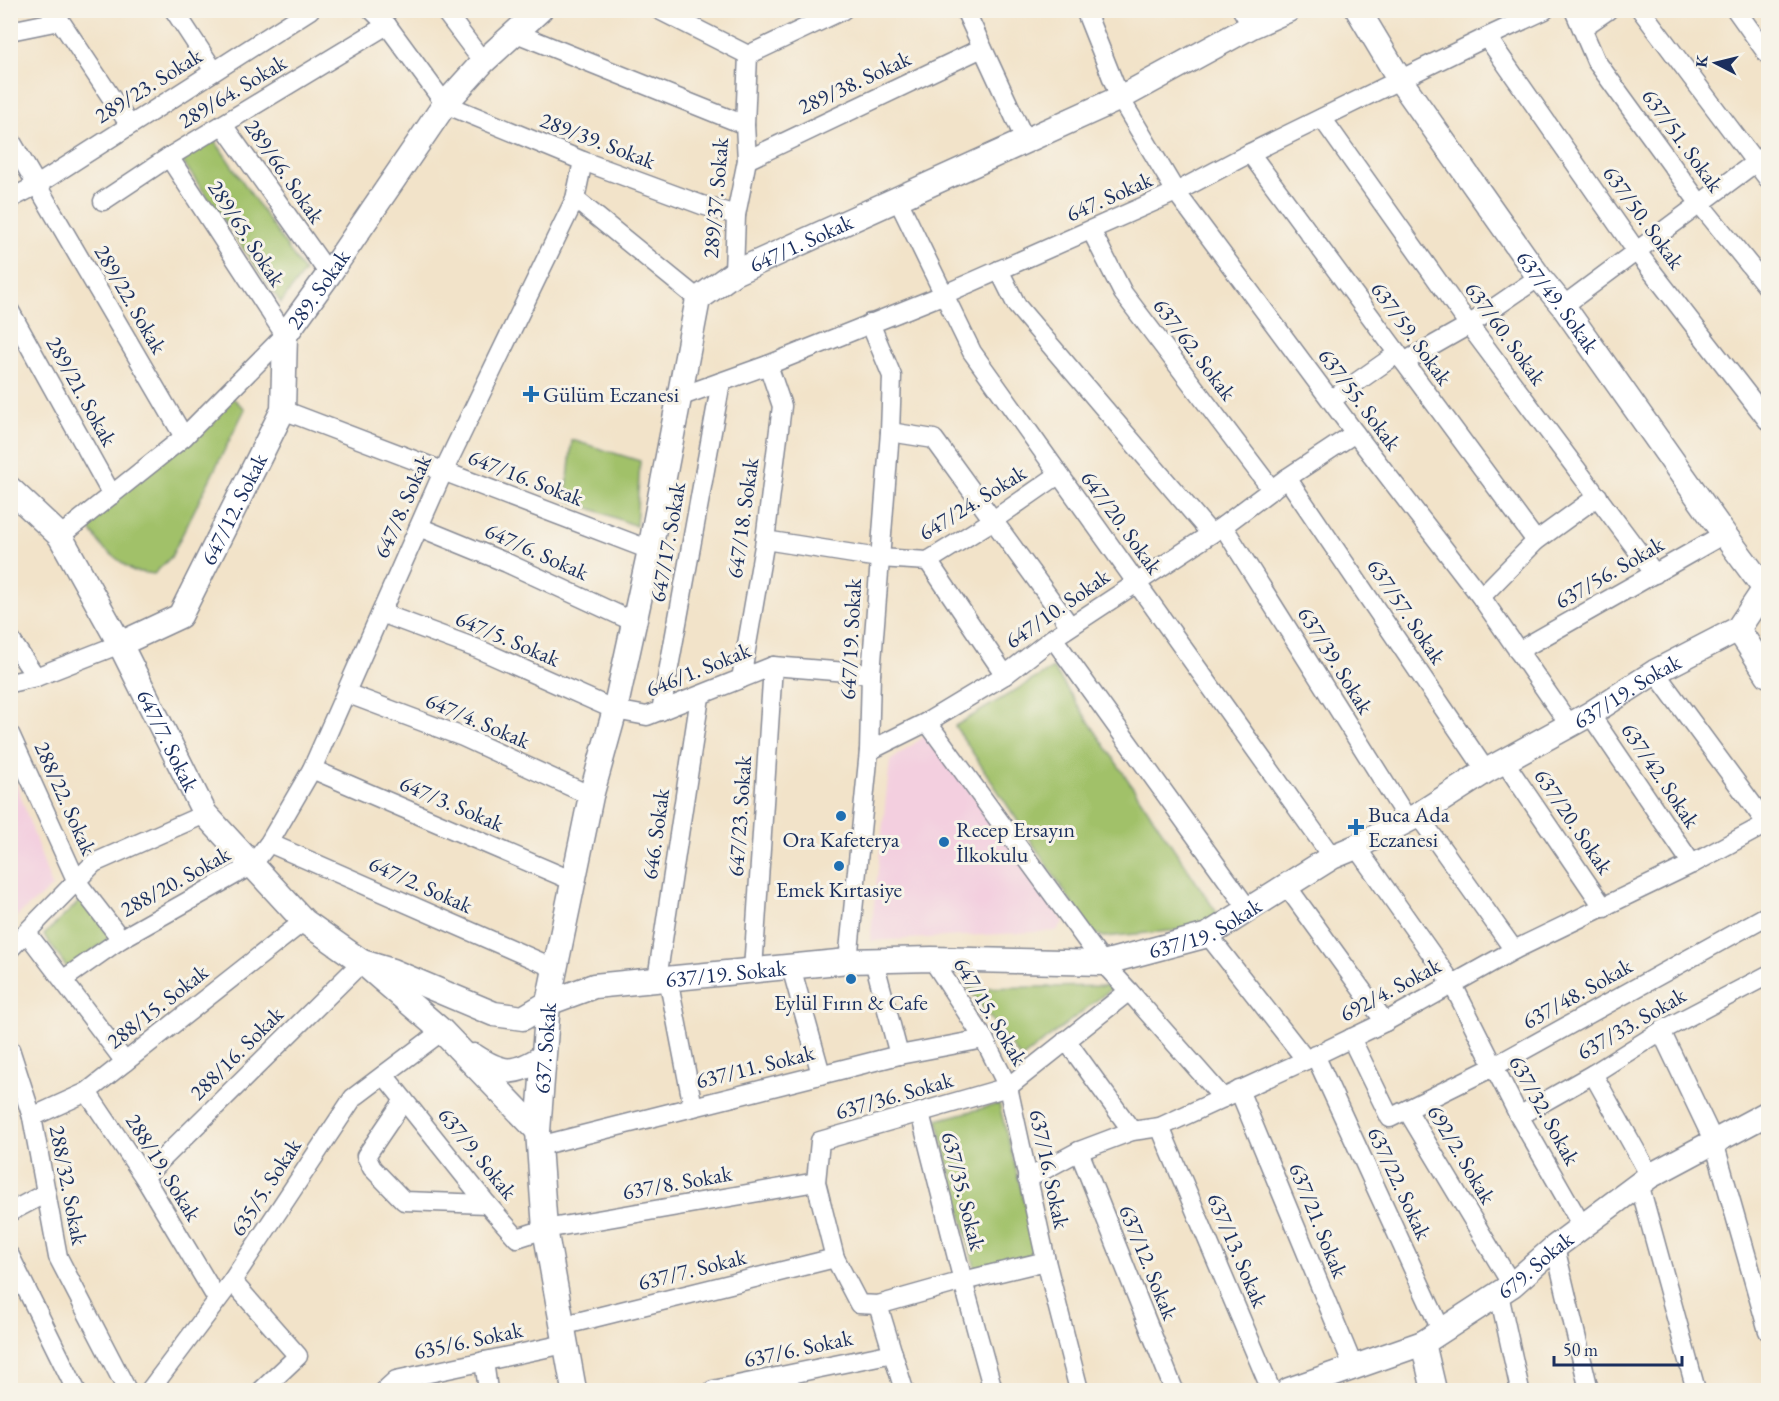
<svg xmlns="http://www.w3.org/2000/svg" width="1779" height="1401" viewBox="0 0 1779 1401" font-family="'EB Garamond',serif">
<rect width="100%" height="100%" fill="#f7f3e8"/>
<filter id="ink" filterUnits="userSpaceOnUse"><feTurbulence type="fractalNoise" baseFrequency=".0167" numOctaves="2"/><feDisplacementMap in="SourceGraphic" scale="12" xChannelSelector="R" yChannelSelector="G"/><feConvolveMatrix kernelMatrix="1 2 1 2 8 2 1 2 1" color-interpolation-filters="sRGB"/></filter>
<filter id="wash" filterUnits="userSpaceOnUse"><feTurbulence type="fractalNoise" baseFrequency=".008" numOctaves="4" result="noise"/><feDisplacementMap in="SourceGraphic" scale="24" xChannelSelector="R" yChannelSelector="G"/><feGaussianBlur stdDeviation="1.35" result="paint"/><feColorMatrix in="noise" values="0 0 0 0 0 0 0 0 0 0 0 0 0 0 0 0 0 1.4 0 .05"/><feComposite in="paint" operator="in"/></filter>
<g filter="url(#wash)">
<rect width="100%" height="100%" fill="#f2e3c9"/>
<g fill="#f3cfdf">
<path d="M929,733L1064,922L1056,931L870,941L890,761Z"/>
<path d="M10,765L52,887L11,921H10Z"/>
</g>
<g fill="#a1c169" stroke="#5e7864" stroke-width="1.5">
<path d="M209,132L304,272L281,303L176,152Z"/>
<path d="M226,392L245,409L171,557L154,574L133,571L103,548L80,515Z"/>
<path d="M572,440L640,461L636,526L566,499Z"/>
<path d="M1053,668L1219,916L1191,929L1104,937L1091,932L955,726Z"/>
<path d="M83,898L111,938L67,968L44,935Z"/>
<path d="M1115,986L1021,1059L968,988Z"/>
<path d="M999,1104L1038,1256L976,1272L937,1120Z"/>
</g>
</g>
<g filter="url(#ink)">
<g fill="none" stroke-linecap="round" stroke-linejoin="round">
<defs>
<g id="minor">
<path d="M53,10L129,124"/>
<path d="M174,10L214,71"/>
<path d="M372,10L387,25L445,104L583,161L702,205L736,215"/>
<path d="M444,10L483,62"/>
<path d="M659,10L748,55L745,125L747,160L736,215L734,273"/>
<path d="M965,10L1026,142"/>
<path d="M1085,10L1120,98L1176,192L1355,433L1481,597L1569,724"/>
<path d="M1242,10L1252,26"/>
<path d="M1574,10L1596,61L1700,204L1768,288"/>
<path d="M1641,10L1768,179"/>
<path d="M1736,10L1768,55"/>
<path d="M1582,28L1608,10"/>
<path d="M10,31L59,21"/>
<path d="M516,33L745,125"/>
<path d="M1487,37L1637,252L1768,421"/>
<path d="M748,55L843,10"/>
<path d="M1322,118L1469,325L1655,574"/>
<path d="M223,125L329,274"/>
<path d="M10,139L184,437"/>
<path d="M1250,153L1536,541"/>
<path d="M747,160L982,48"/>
<path d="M10,199L37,185L310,10"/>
<path d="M575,199L698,299"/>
<path d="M898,200L972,352L1332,857"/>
<path d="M103,201L169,157L387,25"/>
<path d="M1091,230L1123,293L1272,490"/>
<path d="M999,270L1017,306L1211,534"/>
<path d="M1563,306L1768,153"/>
<path d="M10,311L112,495"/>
<path d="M1404,362L1469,325L1539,277"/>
<path d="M679,397L768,365L945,294L1176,192L1250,153L1487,37L1545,10"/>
<path d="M1331,400L1397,354"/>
<path d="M283,410L650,550"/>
<path d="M890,432L934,439L1070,626"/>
<path d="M1287,478L1486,771"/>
<path d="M1223,526L1408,820"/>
<path d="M419,527L507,563L634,622"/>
<path d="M60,536L184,437L285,335L169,157"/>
<path d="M765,540L879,558L928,561L992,521L1058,475"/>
<path d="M928,561L1005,675"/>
<path d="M1481,597L1536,541L1598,496"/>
<path d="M381,613L478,649L615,710L647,716L773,666L871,674"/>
<path d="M1053,638L1248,909"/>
<path d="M10,639L36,677"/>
<path d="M1518,651L1724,534"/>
<path d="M1655,672L1767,824"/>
<path d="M741,679L765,540L782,406L768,365"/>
<path d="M10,683L36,677L120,644"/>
<path d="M346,693L463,737L591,796"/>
<path d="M661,711L721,382"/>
<path d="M1590,714L1692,864"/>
<path d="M927,722L1103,963L1129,991L1008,1087L820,1141L816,1182L835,1258L859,1304L878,1305L963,1281L1046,1261"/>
<path d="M10,734L77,882L121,939"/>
<path d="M869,751L927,722L1005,675L1053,638L1223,526L1287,478L1355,433"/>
<path d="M1504,761L1604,908"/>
<path d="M312,769L573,881"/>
<path d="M1418,815L1514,950"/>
<path d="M269,843L554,968"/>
<path d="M1356,847L1452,983L1519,1116L1582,1226"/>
<path d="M1286,885L1385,1022"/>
<path d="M27,933L125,1062"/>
<path d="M1208,935L1306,1060"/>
<path d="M10,949L94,863L205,814"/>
<path d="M932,959L984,1039L1008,1087L1046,1261L1079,1390"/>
<path d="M848,961L869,751L871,674L890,432L892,376L870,323"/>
<path d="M874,961L899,1055"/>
<path d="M791,967L821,1074"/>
<path d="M753,970L773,666"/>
<path d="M668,978L693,1107"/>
<path d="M64,979L121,939L252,865L269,843L312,769L443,472L575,199L583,161"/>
<path d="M657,979L700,697"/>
<path d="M1129,991L1223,1098"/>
<path d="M1661,1031L1714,1142L1768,1331"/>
<path d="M1351,1038L1390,1118L1493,1067L1768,915"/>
<path d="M1066,1040L1132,1131"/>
<path d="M10,1049L32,1117L58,1257L127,1390"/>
<path d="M1315,1055L1442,1332"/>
<path d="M1593,1074L1650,1176"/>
<path d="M384,1075L487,1204L517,1238L545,1229L816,1182"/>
<path d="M1239,1090L1354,1368"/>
<path d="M87,1092L144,1177L217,1299"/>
<path d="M404,1100L366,1156L372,1168L404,1201L487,1204"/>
<path d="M1407,1110L1512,1285"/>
<path d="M920,1113L963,1281L993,1390"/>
<path d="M1519,1116L1593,1074L1661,1031L1768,975"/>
<path d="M32,1117L87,1092L304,921"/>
<path d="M1160,1127L1271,1390"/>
<path d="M539,1146L899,1055L984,1039"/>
<path d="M1079,1151L1174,1390"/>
<path d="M144,1177L362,962"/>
<path d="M1027,1179L1079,1151L1132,1131L1160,1127L1306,1060L1385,1022L1514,950L1692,864L1768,823"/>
<path d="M1639,1183L1696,1390"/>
<path d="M10,1212L46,1193"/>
<path d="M1555,1247L1589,1390"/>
<path d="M10,1256L76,1390"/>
<path d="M232,1281L298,1356L262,1390"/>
<path d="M1499,1294L1520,1390"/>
<path d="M878,1305L904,1390"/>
<path d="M561,1326L835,1258"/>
<path d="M484,1361L488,1390"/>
<path d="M150,1390L232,1281L353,1098L442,1031"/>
<path d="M385,1390L396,1380L565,1344"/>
<path d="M713,1390L893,1353"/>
</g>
<g id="tertiary">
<path id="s1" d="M1358,10L1400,80L1539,277L1563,306L1724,534L1765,589"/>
<path id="s2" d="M10,489L60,536L120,644L205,814L304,921L362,962L442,1031L538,1131"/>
<path d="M1738,629L1768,675"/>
<path id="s3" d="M120,644L180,616L283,410L285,335L329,274L445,104L483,62L540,10"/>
<path id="s4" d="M362,962L392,971L494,1014L523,1018L548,1003L594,986L848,961L932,959L1103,963L1208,935L1332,857L1356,847L1418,815L1486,771L1590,714L1655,672L1738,629L1768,584"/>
<path d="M474,1056C503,1075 514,1075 543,1057"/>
<path d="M1423,1343L1434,1390"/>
<path id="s5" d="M574,1390L545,1229L538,1131L548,1003L591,796L615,710L650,550L698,299L734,273L1120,98L1252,26L1288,10"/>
<path id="s6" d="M1289,1390L1423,1343L1512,1285L1555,1247L1650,1176L1768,1113"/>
</g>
</defs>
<use href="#minor" stroke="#868994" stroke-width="21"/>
<use href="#tertiary" stroke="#868994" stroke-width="27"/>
<use href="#minor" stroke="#fff" stroke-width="18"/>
<use href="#tertiary" stroke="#fff" stroke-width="24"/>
</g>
</g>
<g fill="#1f6fb2" stroke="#f7f3e8" stroke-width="2">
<path d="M528 385h6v6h6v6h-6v6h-6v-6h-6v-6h6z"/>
<circle cx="841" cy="816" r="6"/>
<path d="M1353 818h6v6h6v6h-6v6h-6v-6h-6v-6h6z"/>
<circle cx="944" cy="842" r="6"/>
<circle cx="839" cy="866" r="6"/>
<circle cx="851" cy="979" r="6"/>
</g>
<g text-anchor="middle" stroke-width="6" stroke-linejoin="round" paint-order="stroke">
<g font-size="22" fill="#1b2f5e" stroke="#f7f3e8">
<text transform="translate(854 82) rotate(-25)" y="8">289/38. Sokak</text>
<text transform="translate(148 85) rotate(-32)" y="8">289/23. Sokak</text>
<text transform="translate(232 91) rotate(-31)" y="8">289/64. Sokak</text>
<text transform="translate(598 140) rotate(21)" y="8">289/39. Sokak</text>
<text transform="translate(1683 140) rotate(54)" y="8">637/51. Sokak</text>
<text transform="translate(285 171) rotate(55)" y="8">289/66. Sokak</text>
<text transform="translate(1109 196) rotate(-24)" y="8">647. Sokak</text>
<text transform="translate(715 198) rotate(-85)" y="8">289/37. Sokak</text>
<text transform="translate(1644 217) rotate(54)" y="8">637/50. Sokak</text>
<text transform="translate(247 233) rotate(57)" y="8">289/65. Sokak</text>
<text dy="8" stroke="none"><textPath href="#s5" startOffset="1228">647/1. Sokak</textPath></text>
<text dy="8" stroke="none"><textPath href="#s3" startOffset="428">289. Sokak</textPath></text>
<text transform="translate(131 299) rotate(60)" y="8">289/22. Sokak</text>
<text dy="8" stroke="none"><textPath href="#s1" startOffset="354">637/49. Sokak</textPath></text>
<text transform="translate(1412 333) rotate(54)" y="8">637/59. Sokak</text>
<text transform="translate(1506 333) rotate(54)" y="8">637/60. Sokak</text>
<text transform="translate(1195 349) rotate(53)" y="8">637/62. Sokak</text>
<text transform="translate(82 391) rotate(61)" y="8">289/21. Sokak</text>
<text transform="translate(1360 399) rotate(53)" y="8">637/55. Sokak</text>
<text transform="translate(526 477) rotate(21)" y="8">647/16. Sokak</text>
<text transform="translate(972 502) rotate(-32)" y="8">647/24. Sokak</text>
<text transform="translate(402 506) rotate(-66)" y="8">647/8. Sokak</text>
<text dy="8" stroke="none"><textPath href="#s3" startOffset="186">647/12. Sokak</textPath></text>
<text transform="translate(742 518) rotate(-82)" y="8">647/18. Sokak</text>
<text transform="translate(1122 522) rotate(54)" y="8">647/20. Sokak</text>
<text transform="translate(667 542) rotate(-80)" y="8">647/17. Sokak</text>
<text transform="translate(537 551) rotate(24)" y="8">647/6. Sokak</text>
<text transform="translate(1609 572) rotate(-30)" y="8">637/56. Sokak</text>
<text transform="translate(1057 608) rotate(-35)" y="8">647/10. Sokak</text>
<text transform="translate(1407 611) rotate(56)" y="8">637/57. Sokak</text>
<text transform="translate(508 638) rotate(23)" y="8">647/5. Sokak</text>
<text transform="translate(850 639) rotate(-87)" y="8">647/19. Sokak</text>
<text transform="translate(1336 660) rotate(58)" y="8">637/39. Sokak</text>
<text transform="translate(698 669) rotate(-22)" y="8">646/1. Sokak</text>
<text dy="8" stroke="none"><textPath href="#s4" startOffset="1354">637/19. Sokak</textPath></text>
<text transform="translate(478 720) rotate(23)" y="8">647/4. Sokak</text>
<text dy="8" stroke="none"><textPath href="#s2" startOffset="300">647/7. Sokak</textPath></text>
<text transform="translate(1661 775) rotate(56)" y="8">637/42. Sokak</text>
<text transform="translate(66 798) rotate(66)" y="8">288/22. Sokak</text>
<text transform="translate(452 803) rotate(23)" y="8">647/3. Sokak</text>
<text transform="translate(739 816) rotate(-86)" y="8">647/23. Sokak</text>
<text transform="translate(1574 821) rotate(56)" y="8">637/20. Sokak</text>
<text transform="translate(655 834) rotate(-82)" y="8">646. Sokak</text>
<text transform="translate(175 881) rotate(-29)" y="8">288/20. Sokak</text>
<text transform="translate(421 884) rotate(24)" y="8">647/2. Sokak</text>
<text dy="8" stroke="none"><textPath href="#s4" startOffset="868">637/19. Sokak</textPath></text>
<text dy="8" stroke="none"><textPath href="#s4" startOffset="382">637/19. Sokak</textPath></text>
<text transform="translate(1390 989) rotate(-28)" y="8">692/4. Sokak</text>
<text transform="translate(1577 993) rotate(-29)" y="8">637/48. Sokak</text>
<text transform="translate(157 1006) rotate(-38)" y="8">288/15. Sokak</text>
<text transform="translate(991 1011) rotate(59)" y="8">647/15. Sokak</text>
<text transform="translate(1631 1023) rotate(-30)" y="8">637/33. Sokak</text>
<text dy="8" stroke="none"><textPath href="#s5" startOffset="345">637. Sokak</textPath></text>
<text transform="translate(236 1053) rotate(-45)" y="8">288/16. Sokak</text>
<text transform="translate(755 1066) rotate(-14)" y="8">637/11. Sokak</text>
<text transform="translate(894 1095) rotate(-16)" y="8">637/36. Sokak</text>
<text transform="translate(1545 1110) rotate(61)" y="8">637/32. Sokak</text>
<text transform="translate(478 1153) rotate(51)" y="8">637/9. Sokak</text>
<text transform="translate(1462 1154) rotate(59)" y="8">692/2. Sokak</text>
<text transform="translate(164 1167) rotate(58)" y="8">288/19. Sokak</text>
<text transform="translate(1050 1169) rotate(78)" y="8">637/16. Sokak</text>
<text transform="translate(677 1182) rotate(-10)" y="8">637/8. Sokak</text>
<text transform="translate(1400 1183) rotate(65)" y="8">637/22. Sokak</text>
<text transform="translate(69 1185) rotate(79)" y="8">288/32. Sokak</text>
<text transform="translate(265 1187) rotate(-57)" y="8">635/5. Sokak</text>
<text transform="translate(964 1191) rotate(76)" y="8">637/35. Sokak</text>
<text transform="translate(1319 1220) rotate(68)" y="8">637/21. Sokak</text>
<text transform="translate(1238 1250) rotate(67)" y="8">637/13. Sokak</text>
<text transform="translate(1149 1262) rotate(68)" y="8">637/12. Sokak</text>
<text dy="8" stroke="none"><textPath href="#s6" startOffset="279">679. Sokak</textPath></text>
<text transform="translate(692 1269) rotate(-14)" y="8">637/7. Sokak</text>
<text transform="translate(468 1340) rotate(-12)" y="8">635/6. Sokak</text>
<text transform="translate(798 1348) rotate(-12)" y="8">637/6. Sokak</text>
</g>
<g font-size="22" fill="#1b2f5e" stroke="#f7f3e8" text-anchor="start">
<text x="543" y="402">Gülüm Eczanesi</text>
<text x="1368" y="822">Buca Ada<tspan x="1368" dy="25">Eczanesi</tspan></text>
<text x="956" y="837">Recep Ersayın<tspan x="956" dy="25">İlkokulu</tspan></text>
<text x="841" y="847" text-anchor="middle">Ora Kafeterya</text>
<text x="839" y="897" text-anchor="middle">Emek Kırtasiye</text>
<text x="851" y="1010" text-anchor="middle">Eylül Fırın &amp; Cafe</text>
</g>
</g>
<rect width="1779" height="1401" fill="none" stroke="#f7f3e8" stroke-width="36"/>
<g transform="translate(1716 63) rotate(277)" stroke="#f7f3e8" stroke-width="4.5" paint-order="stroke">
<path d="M0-4.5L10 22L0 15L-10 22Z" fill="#1b2f5e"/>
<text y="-9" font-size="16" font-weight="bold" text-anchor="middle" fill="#1b2f5e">K</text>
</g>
<path d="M1554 1356v9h128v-9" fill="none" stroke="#1b2f5e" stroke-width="3"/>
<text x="1563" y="1356" font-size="18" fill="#1b2f5e" stroke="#f7f3e8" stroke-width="4.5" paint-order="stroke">50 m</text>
</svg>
